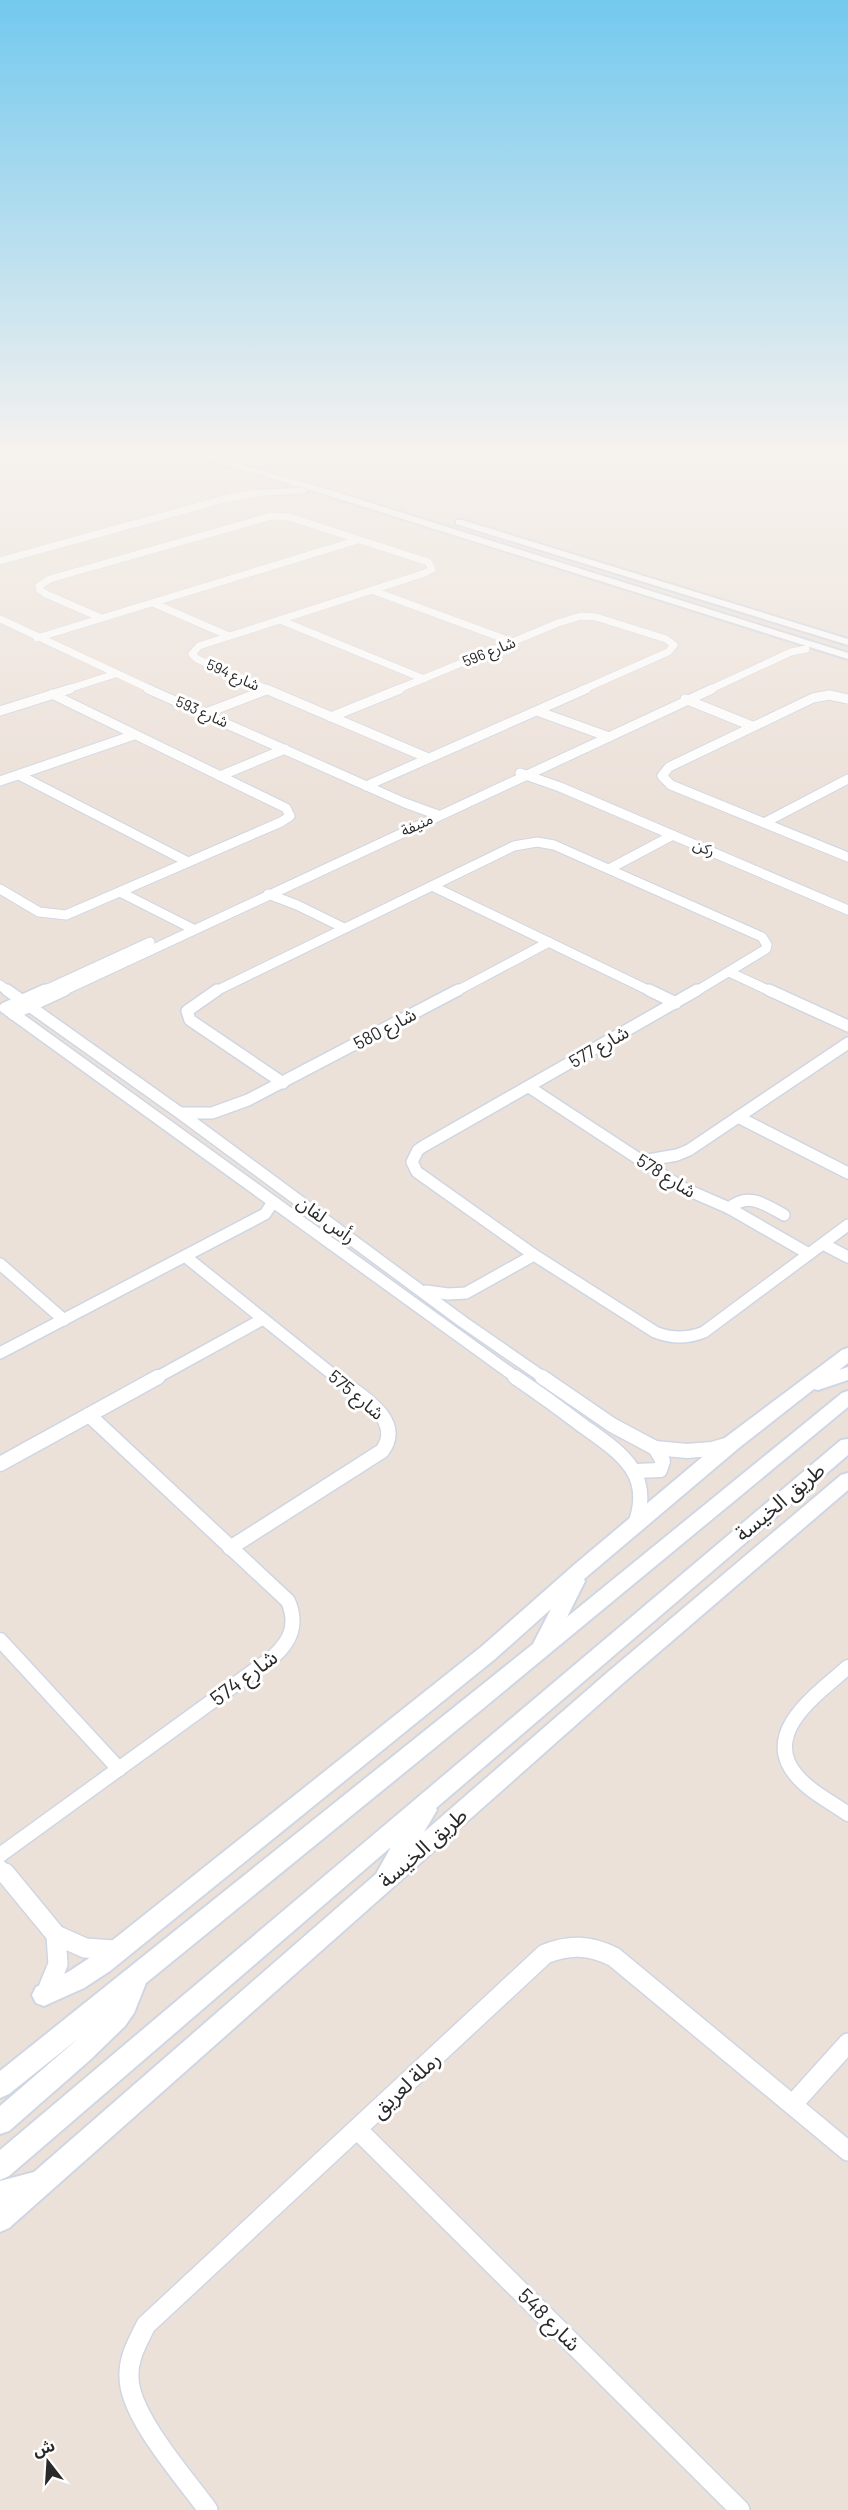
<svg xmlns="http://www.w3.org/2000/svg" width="848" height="2510" viewBox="0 0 848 2510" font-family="Barlow,'Noto Sans Arabic',sans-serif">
<rect width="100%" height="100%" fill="#ece1d9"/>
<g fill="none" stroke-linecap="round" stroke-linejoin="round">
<defs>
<g id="street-far4">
<path d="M0,561L228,498L256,493"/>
<path d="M374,591L513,642"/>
<path d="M153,603L229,636"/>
<path d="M101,618L46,594L40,590L39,586L50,579L271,516L289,517L428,562L432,569L425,573L199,646L192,654L197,659L269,690"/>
<path d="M0,619L152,690"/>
<path d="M280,620L424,679"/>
<path d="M37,638L358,540"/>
<path d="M65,690L115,674"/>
<path d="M396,690L558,623L581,616L596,617L666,639L674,645L668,652L582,690"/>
<path d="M709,690L791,652L806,649"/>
</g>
<g id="street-far3">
<path d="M148,689L405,803L438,815"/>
<path d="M266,689L428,758"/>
<path d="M685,699L752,726"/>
<path d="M848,699L829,695L813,698L669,767L662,776L671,785L848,857"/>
<path d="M0,711L70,689"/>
<path d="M537,711L609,737"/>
<path d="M206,713L266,690"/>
<path d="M331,717L400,689"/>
<path d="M520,773L560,787L848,910"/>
<path d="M19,775L188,862"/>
<path d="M220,776L285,749"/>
<path d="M0,781L134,735"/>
<path d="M366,786L586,689"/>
<path d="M764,823L848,779"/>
<path d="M609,869L673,835"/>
<path d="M432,886L652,992"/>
<path d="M0,889L39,912L66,915L281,822L290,816L286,808L52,694"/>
<path d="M120,892L193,929"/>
<path d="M268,894L297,905L344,928"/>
<path d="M729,972L772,992"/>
<path d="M0,985L9,992"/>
<path d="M41,992L150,942"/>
<path d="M61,992L712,689"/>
<path d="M214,992L514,846L537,842L554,845L762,937L767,945L766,949L695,992"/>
<path d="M455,992L549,942"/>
</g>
<g id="street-far2">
<path d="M7,990L180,1113L463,1322L544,1378"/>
<path d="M217,990L187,1011L190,1020L283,1083"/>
<path d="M649,990L676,1003"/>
<path d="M697,990L424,1146L418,1150L412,1162L417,1172L534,1255L655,1332C672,1339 687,1339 704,1332L848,1225"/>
<path d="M769,990L848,1026"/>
<path d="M5,1008L45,990"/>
<path d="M8,1010L517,1378"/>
<path d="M13,1014L65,990"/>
<path d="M529,1087L683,1188L729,1208L809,1254"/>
<path d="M182,1113H212L248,1100L458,990"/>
<path d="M738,1117L848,1173"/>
<path d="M642,1161L677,1155L689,1150L848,1043"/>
<path d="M729,1208C749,1192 764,1204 784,1215"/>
<path d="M823,1244L848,1257"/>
<path d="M186,1257L337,1378"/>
<path d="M0,1264L64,1320"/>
<path d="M426,1291L448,1294L466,1293L534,1255"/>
<path d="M0,1353L265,1214L273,1202"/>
<path d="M156,1378L263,1319"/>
</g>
<g id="street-far1">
<path d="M515,1377C537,1392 558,1407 579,1423C616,1450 655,1471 635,1524"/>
<path d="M542,1377L612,1425L655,1448L687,1451L712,1449L726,1445"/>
<path d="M0,1464L158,1377"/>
<path d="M636,1471L660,1470L663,1461L655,1448"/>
<path d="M230,1548L382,1451C406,1419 357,1394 335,1377"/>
<path d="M0,1640L119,1769"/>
<path d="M848,1667C819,1693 760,1732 796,1775C809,1791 831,1802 848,1814"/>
<path d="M0,1855L273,1657C291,1641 298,1624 288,1601L89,1415"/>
<path d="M0,1867L6,1874"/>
</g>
<g id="street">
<path d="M5,1873L56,1935L85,1948L114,1950"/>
<path d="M47,1991L58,1964L56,1935"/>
<path d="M793,2104L848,2043"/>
<path d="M358,2130L740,2510"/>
<path d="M208,2510C185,2478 129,2416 129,2377C128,2358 138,2341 146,2325L545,1954C570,1944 590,1945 614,1957L848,2151"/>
</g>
<g id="secondary">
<path d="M189,454H203L336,492L848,653V659L330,496Z"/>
<path d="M303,488L307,491L306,493L256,496L252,493L256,490Z"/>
<path d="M456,520H462L848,639V645L456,524Z"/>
<path d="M848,1348V1363L839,1370L848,1367V1380L818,1390L814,1389L740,1447L584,1579L585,1581L567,1617L842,1393L848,1391V1407L480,1711L146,1983L134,2013L125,2026L90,2060L9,2131L0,2134V2106L80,2037L9,2094L0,2098V2071L533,1644L551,1609L495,1659L110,1971L84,1988L44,2006L36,2003L32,1995L36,1987L68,1972L94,1955L481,1647L574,1565L726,1437L842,1350Z"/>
<path d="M848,1439V1455L436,1808L437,1810L424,1832L608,1672L841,1475L848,1473V1490L622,1684L9,2228L0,2232V2181L34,2172L376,1874L391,1847L9,2176L0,2180V2150L841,1440Z"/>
</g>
</defs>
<use href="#street-far4" stroke="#cfd6e3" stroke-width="8"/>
<use href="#street-far3" stroke="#cfd6e3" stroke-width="11"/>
<use href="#street-far2" stroke="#cfd6e3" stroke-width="14"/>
<use href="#street-far1" stroke="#cfd6e3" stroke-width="17"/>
<use href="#street" stroke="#cfd6e3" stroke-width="22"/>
<use href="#secondary" stroke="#cfd6e3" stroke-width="4"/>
<use href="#street-far4" stroke="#fff" stroke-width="7"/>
<use href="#street-far3" stroke="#fff" stroke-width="9"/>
<use href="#street-far2" stroke="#fff" stroke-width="11"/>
<use href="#street-far1" stroke="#fff" stroke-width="14"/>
<use href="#street" stroke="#fff" stroke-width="19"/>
<use href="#secondary" fill="#fff" fill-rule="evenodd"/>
</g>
<linearGradient id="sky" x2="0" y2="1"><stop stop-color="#73c9ee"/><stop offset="0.56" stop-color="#f6f2ee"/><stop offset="1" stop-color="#f6f2ee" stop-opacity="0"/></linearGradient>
<rect width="848" height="806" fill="url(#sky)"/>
<g text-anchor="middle" stroke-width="6" stroke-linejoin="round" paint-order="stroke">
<g font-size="15" fill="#292929" stroke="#fff">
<text transform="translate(489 652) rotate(-22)" y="5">شارع 596</text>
<text transform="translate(233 675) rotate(24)" y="5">شارع 594</text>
<text transform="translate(202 712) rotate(24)" y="5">شارع 593</text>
<text transform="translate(417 825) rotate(-25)" y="5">منيفة</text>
<text transform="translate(704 848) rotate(23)" y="5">ركن</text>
</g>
<g font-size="18" fill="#292929" stroke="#fff">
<text transform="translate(385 1029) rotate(-28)" y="6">شارع 580</text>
<text transform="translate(599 1047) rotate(-30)" y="6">شارع 577</text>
<text transform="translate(666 1176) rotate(32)" y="6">شارع 578</text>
<text transform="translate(326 1220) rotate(36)" y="6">رأس لفان</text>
<text transform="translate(356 1395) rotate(40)" y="6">شارع 575</text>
</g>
<g font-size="21" fill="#292929" stroke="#fff">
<text transform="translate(780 1502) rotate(-40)" y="7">طريق الخيسة</text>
<text transform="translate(244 1678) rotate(-37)" y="7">شارع 574</text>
<text transform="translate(423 1848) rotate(-41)" y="7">طريق الخيسة</text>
<text transform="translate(406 2085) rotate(-43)" y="7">رملة لعريق</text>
<text transform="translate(549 2320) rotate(45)" y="7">شارع 548</text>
</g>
</g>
<g transform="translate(48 2462) rotate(343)" stroke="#ffffff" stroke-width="4.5" paint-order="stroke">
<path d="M0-4.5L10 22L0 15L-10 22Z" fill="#292929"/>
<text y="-9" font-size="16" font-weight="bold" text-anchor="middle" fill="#292929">ش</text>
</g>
</svg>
